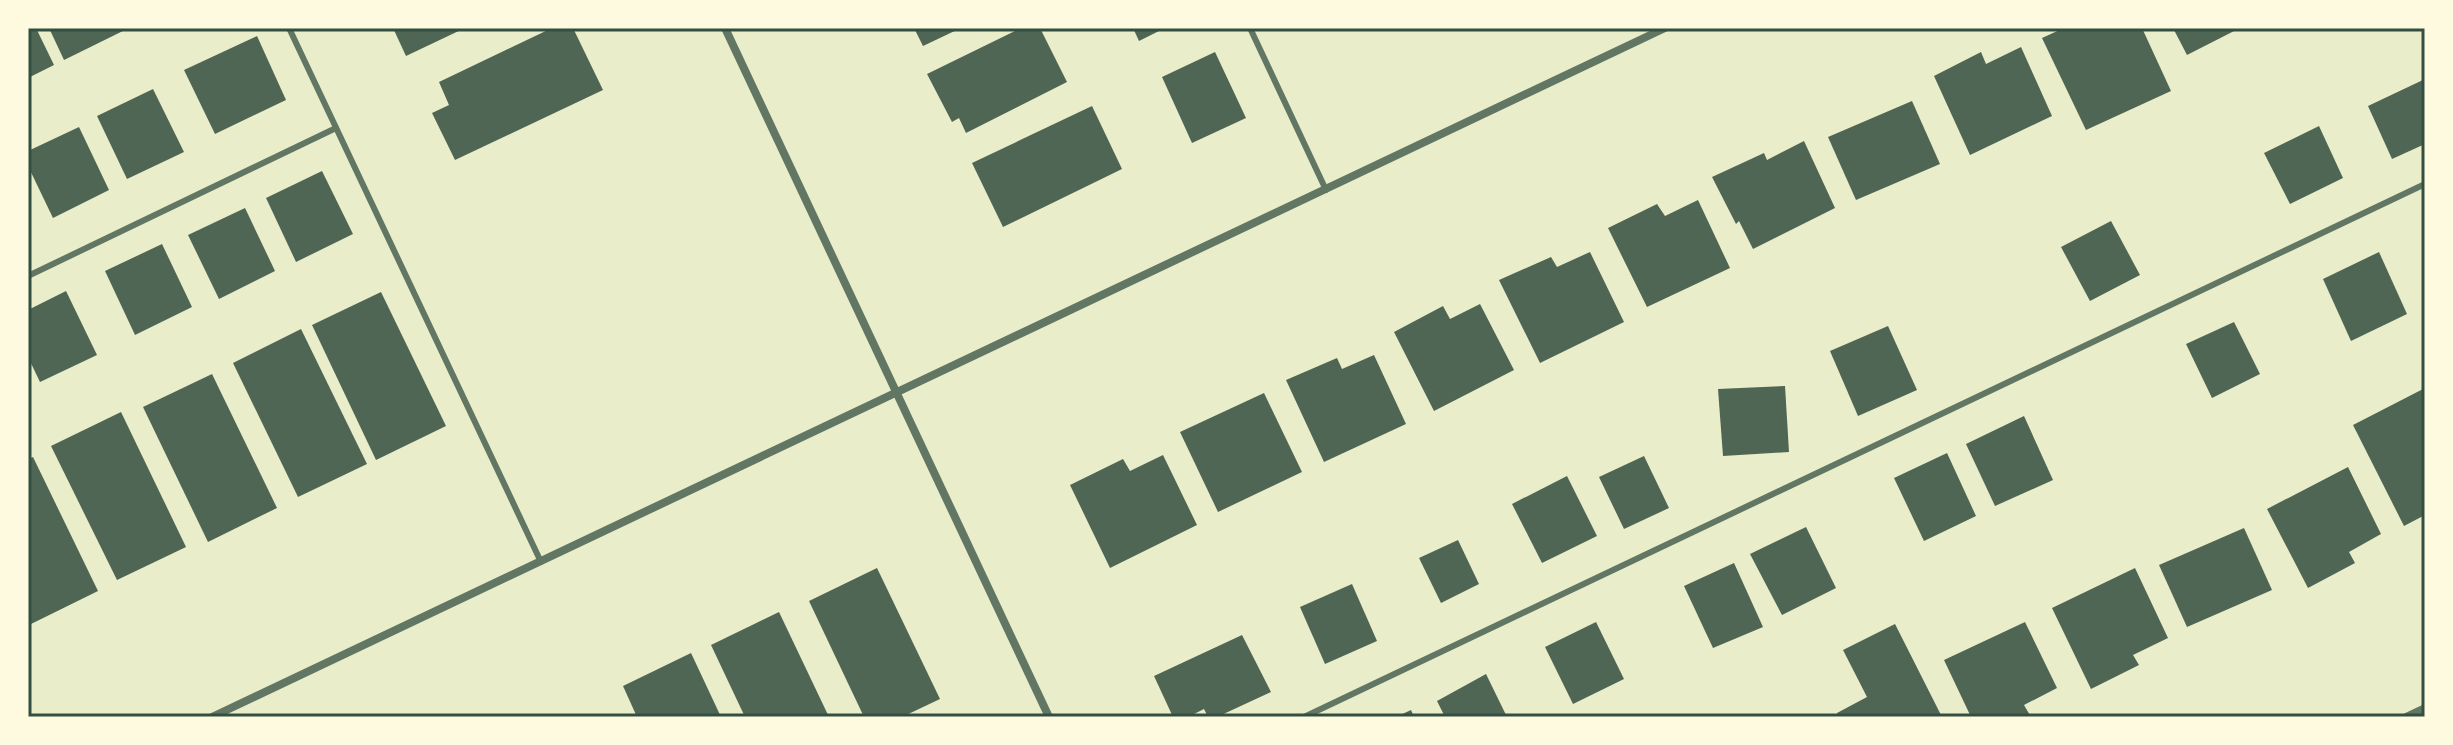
<svg xmlns="http://www.w3.org/2000/svg" width="2453" height="745" viewBox="0 0 2453 745" font-family="Spectral,serif">
<rect width="100%" height="100%" fill="#e9edc9"/>
<g fill="#4f6655">
<path d="M28,28H36L54,65L28,78Z"/>
<path d="M49,28H129L64,60Z"/>
<path d="M393,28H465L406,56Z"/>
<path d="M552,28H573L603,90L455,160L432,113L449,105L439,82Z"/>
<path d="M914,28H961L923,46Z"/>
<path d="M1021,28H1040L1067,82L966,133L959,118L952,122L927,74Z"/>
<path d="M1133,28H1165L1139,41Z"/>
<path d="M2064,28H2142L2171,91L2086,130L2042,38Z"/>
<path d="M2173,28H2240L2187,55Z"/>
<path d="M257,36L286,100L215,134L184,70Z"/>
<path d="M2021,47L2052,116L1970,155L1934,76L1981,52L1986,64Z"/>
<path d="M1215,52L1246,118L1192,143L1162,77Z"/>
<path d="M2425,79V144L2392,159L2368,106Z"/>
<path d="M153,89L184,152L127,179L97,116Z"/>
<path d="M1912,101L1940,164L1856,200L1828,137Z"/>
<path d="M1092,106L1122,169L1003,227L972,163Z"/>
<path d="M2319,126L2343,178L2290,204L2264,153Z"/>
<path d="M79,127L109,190L53,218L28,166V151Z"/>
<path d="M1804,141L1835,208L1753,249L1739,221L1736,224L1712,177L1764,153L1767,160Z"/>
<path d="M322,171L353,234L296,262L266,198Z"/>
<path d="M1698,200L1730,268L1647,307L1608,228L1657,204L1665,216Z"/>
<path d="M245,208L275,271L219,299L188,235Z"/>
<path d="M2111,221L2140,275L2090,301L2061,247Z"/>
<path d="M162,244L192,307L135,335L105,271Z"/>
<path d="M1590,252L1624,322L1540,363L1499,280L1551,257L1557,267Z"/>
<path d="M2379,252L2407,314L2351,341L2323,279Z"/>
<path d="M66,291L97,355L40,382L28,357V310Z"/>
<path d="M381,292L446,426L376,460L312,325Z"/>
<path d="M1480,304L1514,370L1434,411L1394,332L1443,306L1450,319Z"/>
<path d="M2234,322L2260,374L2212,398L2186,344Z"/>
<path d="M1888,326L1917,390L1858,416L1830,351Z"/>
<path d="M301,329L367,464L298,497L233,363Z"/>
<path d="M1374,355L1406,424L1324,462L1286,380L1337,358L1342,369Z"/>
<path d="M212,374L277,508L208,542L143,407Z"/>
<path d="M1785,386L1789,452L1723,456L1718,389Z"/>
<path d="M2425,388V515L2404,526L2353,425Z"/>
<path d="M1264,393L1302,472L1218,512L1180,432Z"/>
<path d="M121,412L186,547L117,580L51,446Z"/>
<path d="M2024,416L2053,480L1995,506L1966,444Z"/>
<path d="M1947,453L1976,516L1924,541L1894,478Z"/>
<path d="M1163,455L1197,525L1110,568L1070,485L1123,459L1130,471Z"/>
<path d="M1644,456L1669,508L1624,529L1599,477Z"/>
<path d="M33,457L98,591L29,625L28,459Z"/>
<path d="M2348,467L2381,534L2349,552L2355,563L2308,588L2267,509Z"/>
<path d="M1567,476L1597,536L1542,563L1512,504Z"/>
<path d="M1806,527L1836,588L1782,615L1750,554Z"/>
<path d="M2244,528L2272,590L2187,627L2159,565Z"/>
<path d="M1458,540L1479,584L1441,603L1419,558Z"/>
<path d="M1734,563L1763,627L1713,648L1684,586Z"/>
<path d="M877,568L940,699L902,717H864L809,601Z"/>
<path d="M2135,568L2168,638L2133,655L2139,665L2091,689L2052,608Z"/>
<path d="M1352,584L1377,641L1325,664L1300,607Z"/>
<path d="M779,612L829,717H745L711,645Z"/>
<path d="M1596,622L1624,679L1573,704L1545,647Z"/>
<path d="M2025,622L2057,688L2024,705L2031,717H1971L1944,660Z"/>
<path d="M1895,624L1942,717H1838L1837,713L1867,697L1843,650Z"/>
<path d="M1242,635L1271,692L1217,717H1208L1204,709L1188,717H1173L1154,676Z"/>
<path d="M691,653L721,717H637L623,686Z"/>
<path d="M1486,674L1507,717H1445L1437,701Z"/>
<path d="M1411,710L1414,717H1396Z"/>
</g>
<g fill="none" stroke-linecap="round" stroke-linejoin="round">
<g stroke="#617663" stroke-width="6">
<path d="M289,28L541,562"/>
<path d="M1250,28L1326,190"/>
<path d="M28,276L336,128"/>
<path d="M1304,717L2425,184"/>
</g>
<g stroke="#617663" stroke-width="8">
<path d="M725,28L1049,717"/>
<path d="M212,717L1665,28"/>
<path d="M2406,717L2425,708"/>
</g>
</g>
<rect width="2453" height="745" fill="none" stroke="#fefae0" stroke-width="60"/>
<rect x="30" y="30" width="2393" height="685" fill="none" stroke="#344e41" stroke-width="3"/>
</svg>
